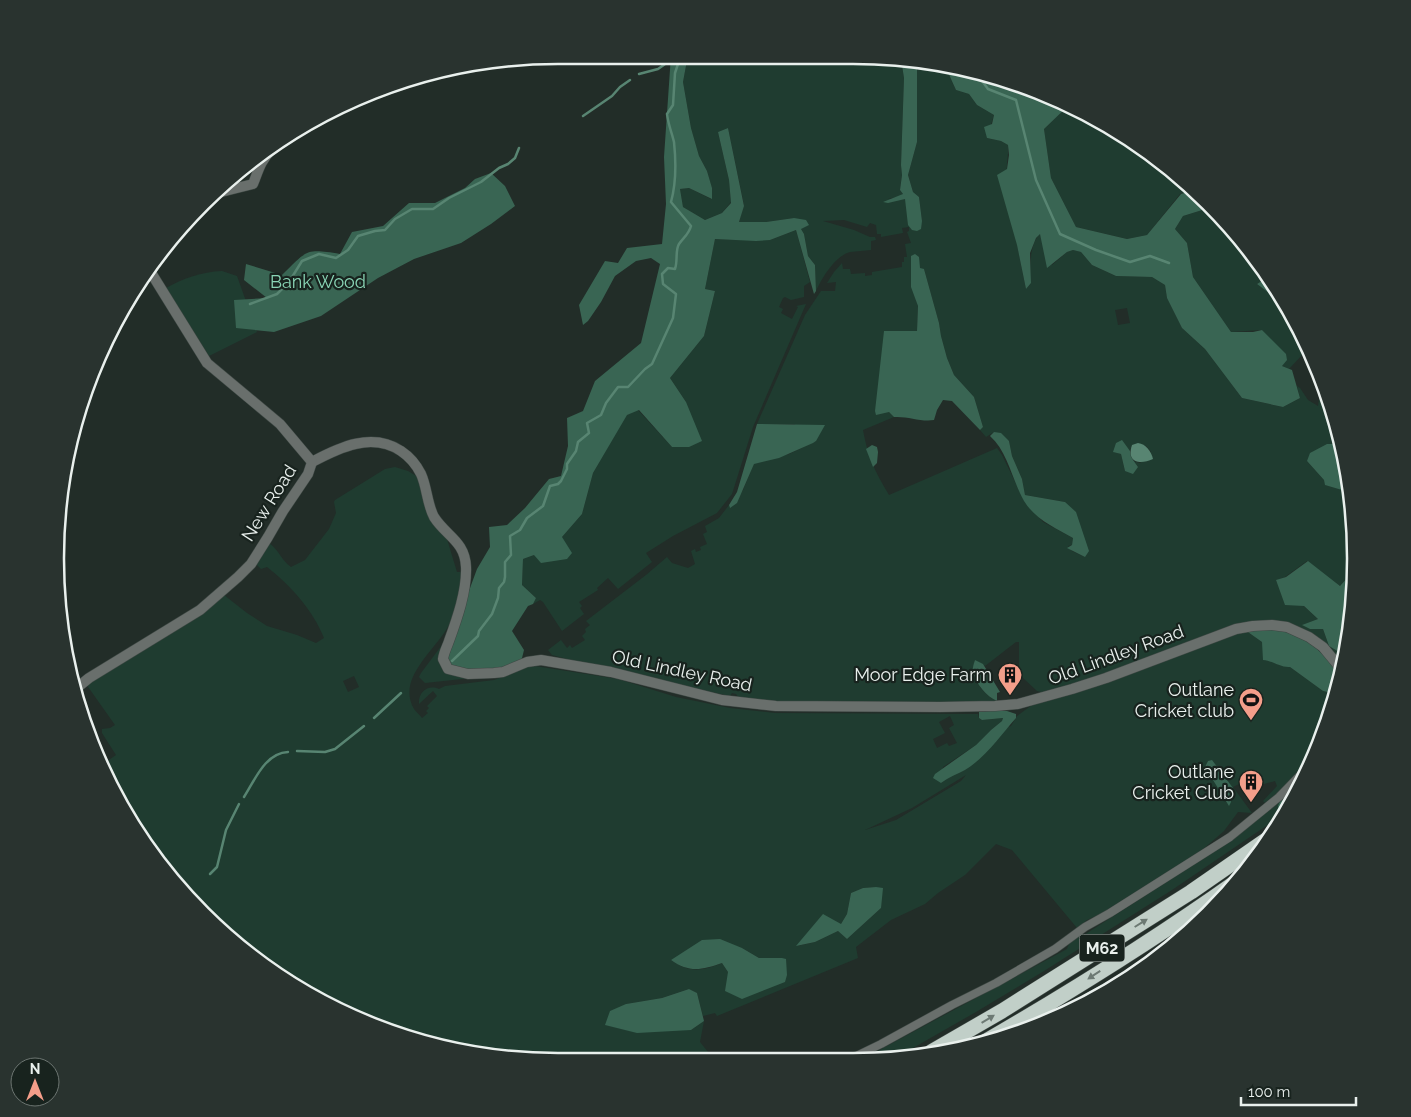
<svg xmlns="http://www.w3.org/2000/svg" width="1411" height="1117" viewBox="0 0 1411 1117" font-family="Raleway,sans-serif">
<rect width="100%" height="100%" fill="#222d28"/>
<g fill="#1f3c30" fill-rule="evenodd">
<path d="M688,55L885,56L901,59L904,78L901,165L902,174L900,190L903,194L902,196L888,199H906L909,225L922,221L919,197L913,192L908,175L917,142V62L946,68L956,90L969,94L977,105L994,115L987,138L1001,141L1008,145C1009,154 1006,163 1007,172C1010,211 1018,250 1026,289L1031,283C1031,265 1028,248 1040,233L1052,265L1067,252L1073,250L1081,252L1092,265L1116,276L1152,277L1165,285L1167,298L1182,328L1205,349L1242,398L1283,407L1300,398L1297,386L1300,388L1308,400L1318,406L1322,380L1329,396L1340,444L1307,461L1324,480L1326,485L1352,493L1354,551L1346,558L1349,576L1340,586L1307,561L1285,577L1276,581L1318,619L1303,625L1310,629H1323L1329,646L1344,655L1343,665L1267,621L1045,693L1037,691L1023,678L1019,669V642H1016L985,666L975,660C974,664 973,669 973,673C976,684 987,697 997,701C911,703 824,706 739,698L736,694L732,693L730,696L589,665L552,655L548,650L561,640L567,648L570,645L572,648L585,640L582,636L586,632L585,629L590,625L586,621L646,575L667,557L672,563L688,568L695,564L691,551L695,549L696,552L701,550L700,547L707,544L703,534L707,532L705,526L719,518L729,505L730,507L743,490L754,463L789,454L816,441L794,424H757L805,315L821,291H835L836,282L827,283L834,272L842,263L843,269H850L851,274L865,273V276L872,275V272L902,267V262H904V257H907L905,244L911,243L907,232L909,231V227L902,228L903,233L881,237V234H877L876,225L870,223L867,227L844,220L823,221L854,230L870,237H875L876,240L871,241V250C864,251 857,251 850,252C835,256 822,278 816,291L815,265L808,256L804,234L794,218L766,222H739L744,205L728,128L718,132L729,180L731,202L722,213L705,220L683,207L680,189L689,188L711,199L712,189L707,171L699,156L691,128L683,82ZM924,269L939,323L941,336L947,358L954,375L974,397L983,427L980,430L986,437L994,432L1009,441L1012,456L1022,479L1025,495L1065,502L1085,557L1072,551L1068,546L1072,545L1073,538L1043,522L1025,502L1002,455L997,448L889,495C875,471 868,458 863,430L894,417L889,412L884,331H917L918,306L916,299ZM1127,308L1130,323L1118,325L1115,310ZM1132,445L1146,446L1151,452L1140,463L1134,461L1138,467L1125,471L1121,454L1114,452L1127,448L1130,451Z"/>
<path d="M1068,106L1105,123L1184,180L1194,190L1180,194L1147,235L1127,239L1076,227L1051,178L1044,129Z"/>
<path d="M1212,207L1231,227L1268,277L1257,284L1289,308L1300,331L1302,355L1289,369L1282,366L1262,330L1231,332L1193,277L1187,243L1175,229L1183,216Z"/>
<path d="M796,230L810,282L804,286V297L791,300L785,297L783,298L779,307L783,309L781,313L792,319L798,307L796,306L806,304L753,427L732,494L717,513L673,536L646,553L652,562L618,589L608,578L597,588L598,590L579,602L582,606L580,608L584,614L562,631L543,602L540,600L533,604L536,598L522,585L523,559L534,555L562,537L582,514L593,473L626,415L638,410L672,447L686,402L670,378L704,336L715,291L705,289L715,239L770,240Z"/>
<path d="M222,271L237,276L257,332L209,356L166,288C184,278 201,272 222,271Z"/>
<path d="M395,467L408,471L418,477L447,539L457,572H463C460,590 457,609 449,625C436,650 396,678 414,709C416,712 420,715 422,718L428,713L426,711L429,708L427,706L437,696L433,691L419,704C418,692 428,684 439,689L445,686L494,680L526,667L535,666L618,679L676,697L730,708L775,713L978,714L979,718L982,720L1003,718L1002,721L991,730L976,745L943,767L941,783L955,773L965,770L1008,727L1011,726L1017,716L1032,705L1245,630L1262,642L1272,661L1279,665L1290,667L1323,691L1332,693L1336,697L1325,727L1319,733L1320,739L1314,755L1277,793L1265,803L1263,801L1277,786L1275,781L1257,786L1256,783L1243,782L1233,787L1252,813L1238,812L1224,831L1201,851L1111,909L1087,920L1077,928L1012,850L996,844L965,875L938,893L925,904L891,920L856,947L858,958L717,1016L715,1013L703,1016L697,993L689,989L662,998L626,1004L691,1030L704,1021L700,1042L708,1052L723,1061L558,1062L461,1052L366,1024L279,977L202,914L123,810L103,764L116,755L102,733V729L110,728L115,725L86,684L224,595L247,613L267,626L297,635L316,643L324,638C313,610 290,585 267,567L261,569L256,564L269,543C279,550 281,560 291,567L305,560L329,529L336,513L334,502L335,500L385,469ZM354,676L359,687L348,692L343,681ZM950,716L954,725L949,728L957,743L949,746L947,743L937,748L933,739L945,733L939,722ZM1208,761L1232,788H1229L1231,802L1205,767ZM966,775L961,781L896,820L865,830L912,808ZM876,887L881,908L847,939L838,931L815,942L797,946L841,924L847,914L851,893L863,888ZM742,948L759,958H782L728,972L722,963C702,971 689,973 671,960Z"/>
<path d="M445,641L490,676L425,683L419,677L421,673Z"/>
<path d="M1297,793L1284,814L1278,818L1172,890L1044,971L976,1012L892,1060L859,1061L1067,949C1070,940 1075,936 1084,935L1235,838L1281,799L1279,810H1284L1290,799Z"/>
</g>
<g fill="#396553">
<path d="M671,55H688L683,82L691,128L699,156L707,171L712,188V199L689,188L680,189L683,207L705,220L722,213L731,203L729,180L718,132L728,128L744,206L739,222H766L794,218L806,220L809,225L801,229L804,234L808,256L815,265L816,291L814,294L796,230L770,240L756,241L715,239L705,289L715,291L704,336L670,378L686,402L702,441L689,447H672L639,410L627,415L593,473L582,514L562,537L572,553L567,559L541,563L534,555L523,559L522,585L536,598L533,604L528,606L512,631L524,650L521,662L470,677L454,669L445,656L477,569L490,547L489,527L507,525L525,508L549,479L561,476L568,446L567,418L583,411L595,381L641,343L660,264L651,258L636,261L615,276L601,302L588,321L583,325L579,305L605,261L618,263L627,248L662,244L666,204L664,157Z"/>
<path d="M901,59L917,62V142L908,175L913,192L919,197L922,221L921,229L917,231L912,230L908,225L905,199L888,203L883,202L903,194L900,190L902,175L901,165L904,78Z"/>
<path d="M946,68L1010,81L1068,106L1044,129L1051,178L1076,227L1127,239L1147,235L1181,194L1194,190L1212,207L1183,216L1175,229L1187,243L1193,277L1231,332H1253L1262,330L1286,354L1287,360L1282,366L1292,370L1300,398L1283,407L1242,398L1205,349L1182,328L1167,298L1165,285L1152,277L1116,276L1092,265L1081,252L1073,250L1067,252L1047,268L1040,234L1036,238L1030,253L1031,283L1026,289L1017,245L997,175L1007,169L1009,155L1008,145L1001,141L987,138L984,127L992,124L994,115L977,105L969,94L956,90Z"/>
<path d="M491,173L505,186L515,206L491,224L461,243L414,259L378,278L321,316L274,332L236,328L234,300L267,298L244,280L246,264L282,275C307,251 304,248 340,254L352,232L383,226L409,203H435L465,188L475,179Z"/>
<path d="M915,254L919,257L920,268L924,269L939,323L941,336L947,358L954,375L974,397L983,427L980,430L952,401L943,400L937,410L934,420C920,422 908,416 894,417L889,412L876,415L875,411L884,331H917L918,306L911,287V256Z"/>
<path d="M1268,277L1288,306L1289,308L1257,284Z"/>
<path d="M757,424L825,425L816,441L813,443L779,458L754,464L737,503L730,508L729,505L737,492Z"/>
<path d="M994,432L1001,433L1009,441L1012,456L1022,479L1025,495L1065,502L1076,512L1089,551L1085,557L1067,548L1072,545L1073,538C1055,528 1035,519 1024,501C1012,480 1008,452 990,436Z"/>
<path d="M1122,440L1130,451L1131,457L1138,467L1133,474L1125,471L1121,454L1113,452L1116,443Z"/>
<path d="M1327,444H1340L1352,493L1325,485L1324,480L1307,461L1310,453Z"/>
<path d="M872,445L877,447L878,452L877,463L873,467L866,449Z"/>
<path d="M1354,551L1355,591L1344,655L1329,646L1323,629H1310L1302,625L1318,619L1304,606L1285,605L1276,580L1286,577L1308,561L1340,586L1349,576L1346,557Z"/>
<path d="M1270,629C1307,634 1317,648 1341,674L1336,697L1332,693L1323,691L1290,667C1281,668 1273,661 1263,660L1262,642L1245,630Z"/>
<path d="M975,660L983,664L1000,692L997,693V701C987,697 976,684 973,672C972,669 974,663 975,660Z"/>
<path d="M990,711H1007L1016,714V718C1001,735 985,758 965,770C957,774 949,777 941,783L933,778L935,774L976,745L991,730L1002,721L1003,718L982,720L979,718V712Z"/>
<path d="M1212,760L1233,788H1229L1231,802L1229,806L1205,767L1208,761Z"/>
<path d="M1308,772C1302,787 1291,796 1285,810H1279L1278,806L1281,799Z"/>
<path d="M876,887L883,888L881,908L847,939L838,931L815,942L796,946L823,914L841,924L847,914L851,893L863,888Z"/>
<path d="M720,939L742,948L759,958H782L786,959L787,975L785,982L742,999L725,991L728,972L722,963C702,970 689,973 671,960L702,940Z"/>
<path d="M1173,945L1104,994L1010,1036Z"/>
<path d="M689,989L697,993L704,1021L691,1030L637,1033L605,1025L610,1011L626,1004L662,998Z"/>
</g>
<path fill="#588572" d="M1138,443C1146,444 1151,451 1153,459C1140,465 1126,463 1132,445Z"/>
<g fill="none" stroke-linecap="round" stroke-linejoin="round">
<g stroke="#588572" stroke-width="2.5">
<path d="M639,74L658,69L668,62L680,58"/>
<path d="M977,74L988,89L1016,100L1036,180L1060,234L1096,250L1130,262L1150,256L1169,263"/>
<path d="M583,116L612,96L620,87L630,80"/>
<path d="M250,304L277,294L289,282L302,261L319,254L336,258L348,250L358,236L375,231L385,230L395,219L412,209H433L449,198L481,182L499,168L508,164L515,158L519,148"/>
<path d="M452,661L478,636L479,631L492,614L498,598L499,588L504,582L505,577V562L511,555L510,536L520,530L527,518L543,506L550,486L558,484L561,481L567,469V464L576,451L578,442L589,433L587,423L601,415L606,403L618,387H628L645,369L652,364L673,318L676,294L663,284L662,274L668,268L675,269C678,261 675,250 679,244C684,237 689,234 691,226L671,202C676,184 676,161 674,142C672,133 668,124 667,114L673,105L675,73L681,55"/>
<path d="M374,718L401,693"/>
<path d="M297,751L325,752L335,749L364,726"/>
<path d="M244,797C255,780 265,753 288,752"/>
<path d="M210,874L217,867L226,830L239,804"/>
</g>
<defs>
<path id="minor" d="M846,1061L881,1044L952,1005L996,983L1055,949L1085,927L1110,913L1230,837L1279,797L1310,765"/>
<g id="tertiary">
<path d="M213,194L253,184C259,169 260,162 271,150"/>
<path d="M312,462C340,447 372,432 401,451C410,457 416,464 421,474C427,487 427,504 434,517C446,536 465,541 466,567C467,591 457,619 449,641C447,647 444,652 443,659L448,669L468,674L494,673L503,672L527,662L541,660L611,672L722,700L776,706L940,707L995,706L1018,704L1072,689L1106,678L1236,629L1253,626L1272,625L1287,627L1309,637L1323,647L1342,670"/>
<path d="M73,691L89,678L200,610L238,577L251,564L268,537L283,511L308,474L312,462L280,424L207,363L150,271"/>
</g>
<g id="motorway">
<path d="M986,1041C1072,991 1157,938 1237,881"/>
<path d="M931,1052L1002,1011L1191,892L1269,838"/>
</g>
</defs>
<use href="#minor" stroke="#3e4844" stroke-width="9"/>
<use href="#tertiary" stroke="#3e4844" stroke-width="11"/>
<use href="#motorway" stroke="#3e4844" stroke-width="16"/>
<use href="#minor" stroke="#696f6c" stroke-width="8"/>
<use href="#tertiary" stroke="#696f6c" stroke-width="10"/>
<use href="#motorway" stroke="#c1cfc8" stroke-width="15"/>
</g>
<defs><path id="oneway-solid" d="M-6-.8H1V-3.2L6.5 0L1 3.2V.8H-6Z" transform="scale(1.25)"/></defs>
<g fill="#6c7973">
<use href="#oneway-solid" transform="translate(1141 923) rotate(-32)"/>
<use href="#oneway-solid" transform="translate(1094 975) rotate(147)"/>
<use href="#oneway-solid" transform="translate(988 1019) rotate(-31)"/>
</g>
<defs>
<symbol id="building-pin" viewBox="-11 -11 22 30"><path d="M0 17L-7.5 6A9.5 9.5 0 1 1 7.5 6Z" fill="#f49e8a" stroke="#18231e"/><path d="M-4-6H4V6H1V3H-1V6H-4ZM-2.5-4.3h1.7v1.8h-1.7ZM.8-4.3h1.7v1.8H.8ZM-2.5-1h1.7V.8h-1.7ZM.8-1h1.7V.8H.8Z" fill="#111"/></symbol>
<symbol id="stadium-pin" viewBox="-11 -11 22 30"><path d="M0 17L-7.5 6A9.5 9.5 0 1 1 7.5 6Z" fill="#f49e8a" stroke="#18231e"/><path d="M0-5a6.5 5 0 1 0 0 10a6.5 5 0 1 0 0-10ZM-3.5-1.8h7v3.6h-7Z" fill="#111"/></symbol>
</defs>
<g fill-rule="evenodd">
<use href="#building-pin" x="996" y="661" width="28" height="38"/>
<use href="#stadium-pin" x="1237" y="686" width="28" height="38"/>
<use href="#building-pin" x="1237" y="768" width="28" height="38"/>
</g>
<g text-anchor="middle" stroke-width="4.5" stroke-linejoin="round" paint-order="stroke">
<rect fill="#18231e" stroke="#aab2af" stroke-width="1" x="1079.5" y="934.5" width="45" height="27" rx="4"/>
<g font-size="16" font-weight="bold" fill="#e9f0ed">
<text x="1102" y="954">M62</text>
</g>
<g font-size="18" fill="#89d4b5" stroke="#18231e">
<text x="318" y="288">Bank Wood</text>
</g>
<g font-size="18" fill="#e9f0ed" stroke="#18231e">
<text transform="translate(269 503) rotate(-58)" y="6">New Road</text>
<text transform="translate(1116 655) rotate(-20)" y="6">Old Lindley Road</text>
<text transform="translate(682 671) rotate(12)" y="6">Old Lindley Road</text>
</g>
<g font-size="18" fill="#e9f0ed" stroke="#18231e" text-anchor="end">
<text x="992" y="681">Moor Edge Farm</text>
<text x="1234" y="696">Outlane<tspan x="1234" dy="21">Cricket club</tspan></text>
<text x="1234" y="778">Outlane<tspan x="1234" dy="21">Cricket Club</tspan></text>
</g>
</g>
<path d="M0 0H1411V1117H0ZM558 64H853A494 494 0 0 1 1347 558V559A494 494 0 0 1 853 1053H558A494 494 0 0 1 64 559V558A494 494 0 0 1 558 64Z" fill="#29332f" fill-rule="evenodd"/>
<path fill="none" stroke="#e9f0ed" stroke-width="2.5" d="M558 64H853A494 494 0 0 1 1347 558V559A494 494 0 0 1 853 1053H558A494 494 0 0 1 64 559V558A494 494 0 0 1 558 64Z"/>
<g transform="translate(35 1082)"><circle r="24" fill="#18231e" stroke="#6c7571"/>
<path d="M0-4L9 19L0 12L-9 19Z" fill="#f49e8a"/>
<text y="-8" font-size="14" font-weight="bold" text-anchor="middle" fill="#e9f0ed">N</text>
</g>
<path d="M1241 1097v8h115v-8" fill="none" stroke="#e9f0ed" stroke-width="2.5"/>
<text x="1248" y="1097" font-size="15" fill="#e9f0ed" stroke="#18231e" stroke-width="4" paint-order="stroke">100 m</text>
</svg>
